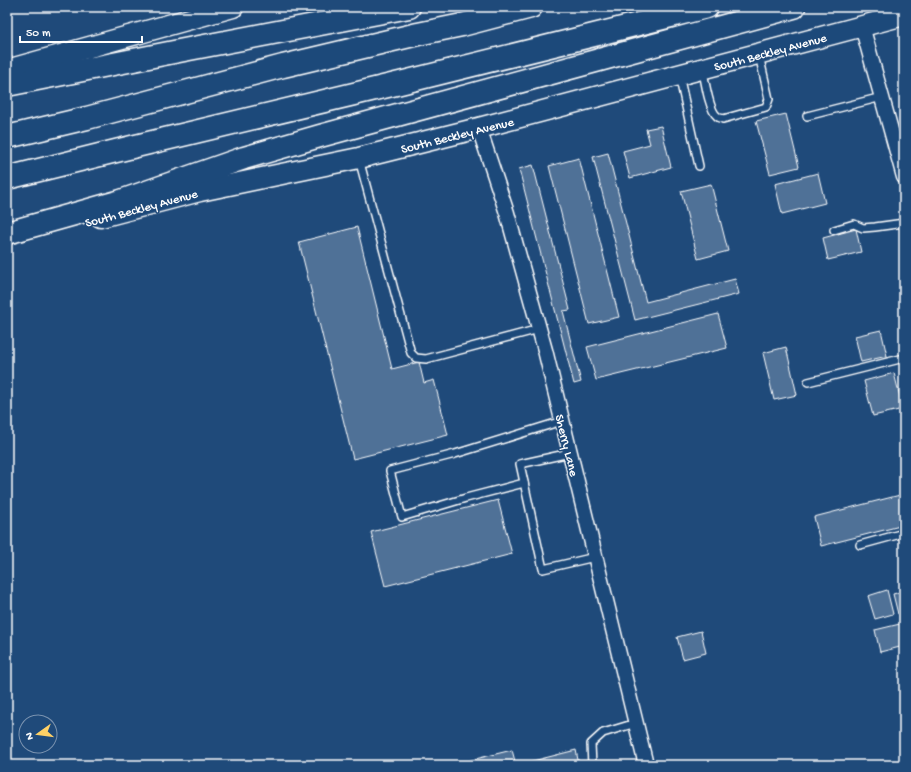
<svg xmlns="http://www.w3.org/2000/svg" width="911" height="772" viewBox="0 0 911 772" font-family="'Gochi Hand',sans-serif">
<rect width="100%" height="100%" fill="#1f4a7a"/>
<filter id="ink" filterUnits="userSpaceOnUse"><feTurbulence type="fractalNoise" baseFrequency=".025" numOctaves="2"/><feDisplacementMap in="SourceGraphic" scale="8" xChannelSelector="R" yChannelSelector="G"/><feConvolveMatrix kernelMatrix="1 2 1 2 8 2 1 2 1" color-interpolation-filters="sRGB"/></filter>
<g filter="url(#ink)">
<g fill="#507197" stroke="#fff">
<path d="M786,114L799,167L770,174L756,121Z"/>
<path d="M661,126L671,167L630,178L623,151L650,144L646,129Z"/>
<path d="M608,153L646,302L735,279L739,294L635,320L593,157Z"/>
<path d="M579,158L619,317L589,324L549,166Z"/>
<path d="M533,165L570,310L563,311L581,382L574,384L519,169Z"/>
<path d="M818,173L825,203L782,214L775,184Z"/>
<path d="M711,184L728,251L698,259L681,191Z"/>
<path d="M357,227L392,369L419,362L424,383L434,380L448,435L353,459L299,242Z"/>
<path d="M856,229L861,252L828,260L823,238Z"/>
<path d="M718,314L727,348L596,380L587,347Z"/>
<path d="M881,330L887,356L861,362L855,336Z"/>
<path d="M786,347L797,395L774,400L763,353Z"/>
<path d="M894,373L903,409L873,416L864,381Z"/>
<path d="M904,494V525L821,546L814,517Z"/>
<path d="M498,500L512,554L385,586L371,532Z"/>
<path d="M887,590L893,614L875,619L868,596Z"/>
<path d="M904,591V613L898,614L893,594Z"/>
<path d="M904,623V646L880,652L875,630Z"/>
<path d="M701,631L706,653L683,659L677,637Z"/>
<path d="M512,750L516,765H451Z"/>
<path d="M576,750L579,765H517Z"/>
</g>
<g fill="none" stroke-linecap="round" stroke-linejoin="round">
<defs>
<g id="service">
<path d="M703,71C705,81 709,110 717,116C718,118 721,118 723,119L766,107L769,99L759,55"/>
<path d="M679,75L699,166"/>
<path d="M807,116L882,97"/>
<path d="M359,159L411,353L416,358L426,359L539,329"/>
<path d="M834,230L854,224L863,228L875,227L904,223"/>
<path d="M808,382L904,358"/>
<path d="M570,453L520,464L543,569L595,557"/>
<path d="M524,483L466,498L402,517L390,471L455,454L562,421"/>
<path d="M860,545L904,533"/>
<path d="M592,765L591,744L603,733L636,723"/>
</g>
<g id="minor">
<path d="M862,26L904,177"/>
<path d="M479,128L507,213L545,350L646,765"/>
</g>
<g id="secondary">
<path d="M7,70L233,7"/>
<path d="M101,217L200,191L359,158L479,128L904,15"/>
</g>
<g id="motorway">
<path d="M7,85L189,49L409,7"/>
<path d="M7,137L87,118L283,66L418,34L462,25L531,7"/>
<path d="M7,178L136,146L400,83L707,7"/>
<path d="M7,233L121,201L244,158L320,136L794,7"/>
</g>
</defs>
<use href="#service" stroke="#fff" stroke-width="10"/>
<use href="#minor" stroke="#fff" stroke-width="17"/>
<use href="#secondary" stroke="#fff" stroke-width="23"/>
<use href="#motorway" stroke="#fff" stroke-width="25"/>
<use href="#service" stroke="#1f4a7a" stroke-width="7"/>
<use href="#minor" stroke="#1f4a7a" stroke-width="14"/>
<use href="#secondary" stroke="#1f4a7a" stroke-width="20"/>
<use href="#motorway" stroke="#1f4a7a" stroke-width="22"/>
</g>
</g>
<g text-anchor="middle" stroke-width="3" stroke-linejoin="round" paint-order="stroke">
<g font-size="13" fill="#fff" stroke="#1f4a7a">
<text transform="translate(770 51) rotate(-15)" y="5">South Beckley Avenue</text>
<text transform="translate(457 134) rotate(-14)" y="5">South Beckley Avenue</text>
<text transform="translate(141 207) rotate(-15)" y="5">South Beckley Avenue</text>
<text transform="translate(568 445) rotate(76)" y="5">Sherry Lane</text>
</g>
</g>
<rect width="911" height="772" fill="none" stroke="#1f4a7a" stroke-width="24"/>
<rect x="12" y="12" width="887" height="748" fill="none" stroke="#fff" stroke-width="1.5" filter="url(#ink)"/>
<g transform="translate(38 734) rotate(256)"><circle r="19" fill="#1f4a7a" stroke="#7992af"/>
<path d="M0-3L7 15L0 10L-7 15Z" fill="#ffd166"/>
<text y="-6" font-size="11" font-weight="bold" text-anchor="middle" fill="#ffffff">N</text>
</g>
<path d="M20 36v6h122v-6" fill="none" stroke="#ffffff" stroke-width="2"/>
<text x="26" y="36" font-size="12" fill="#ffffff" stroke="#1f4a7a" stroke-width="3" paint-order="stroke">50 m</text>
</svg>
